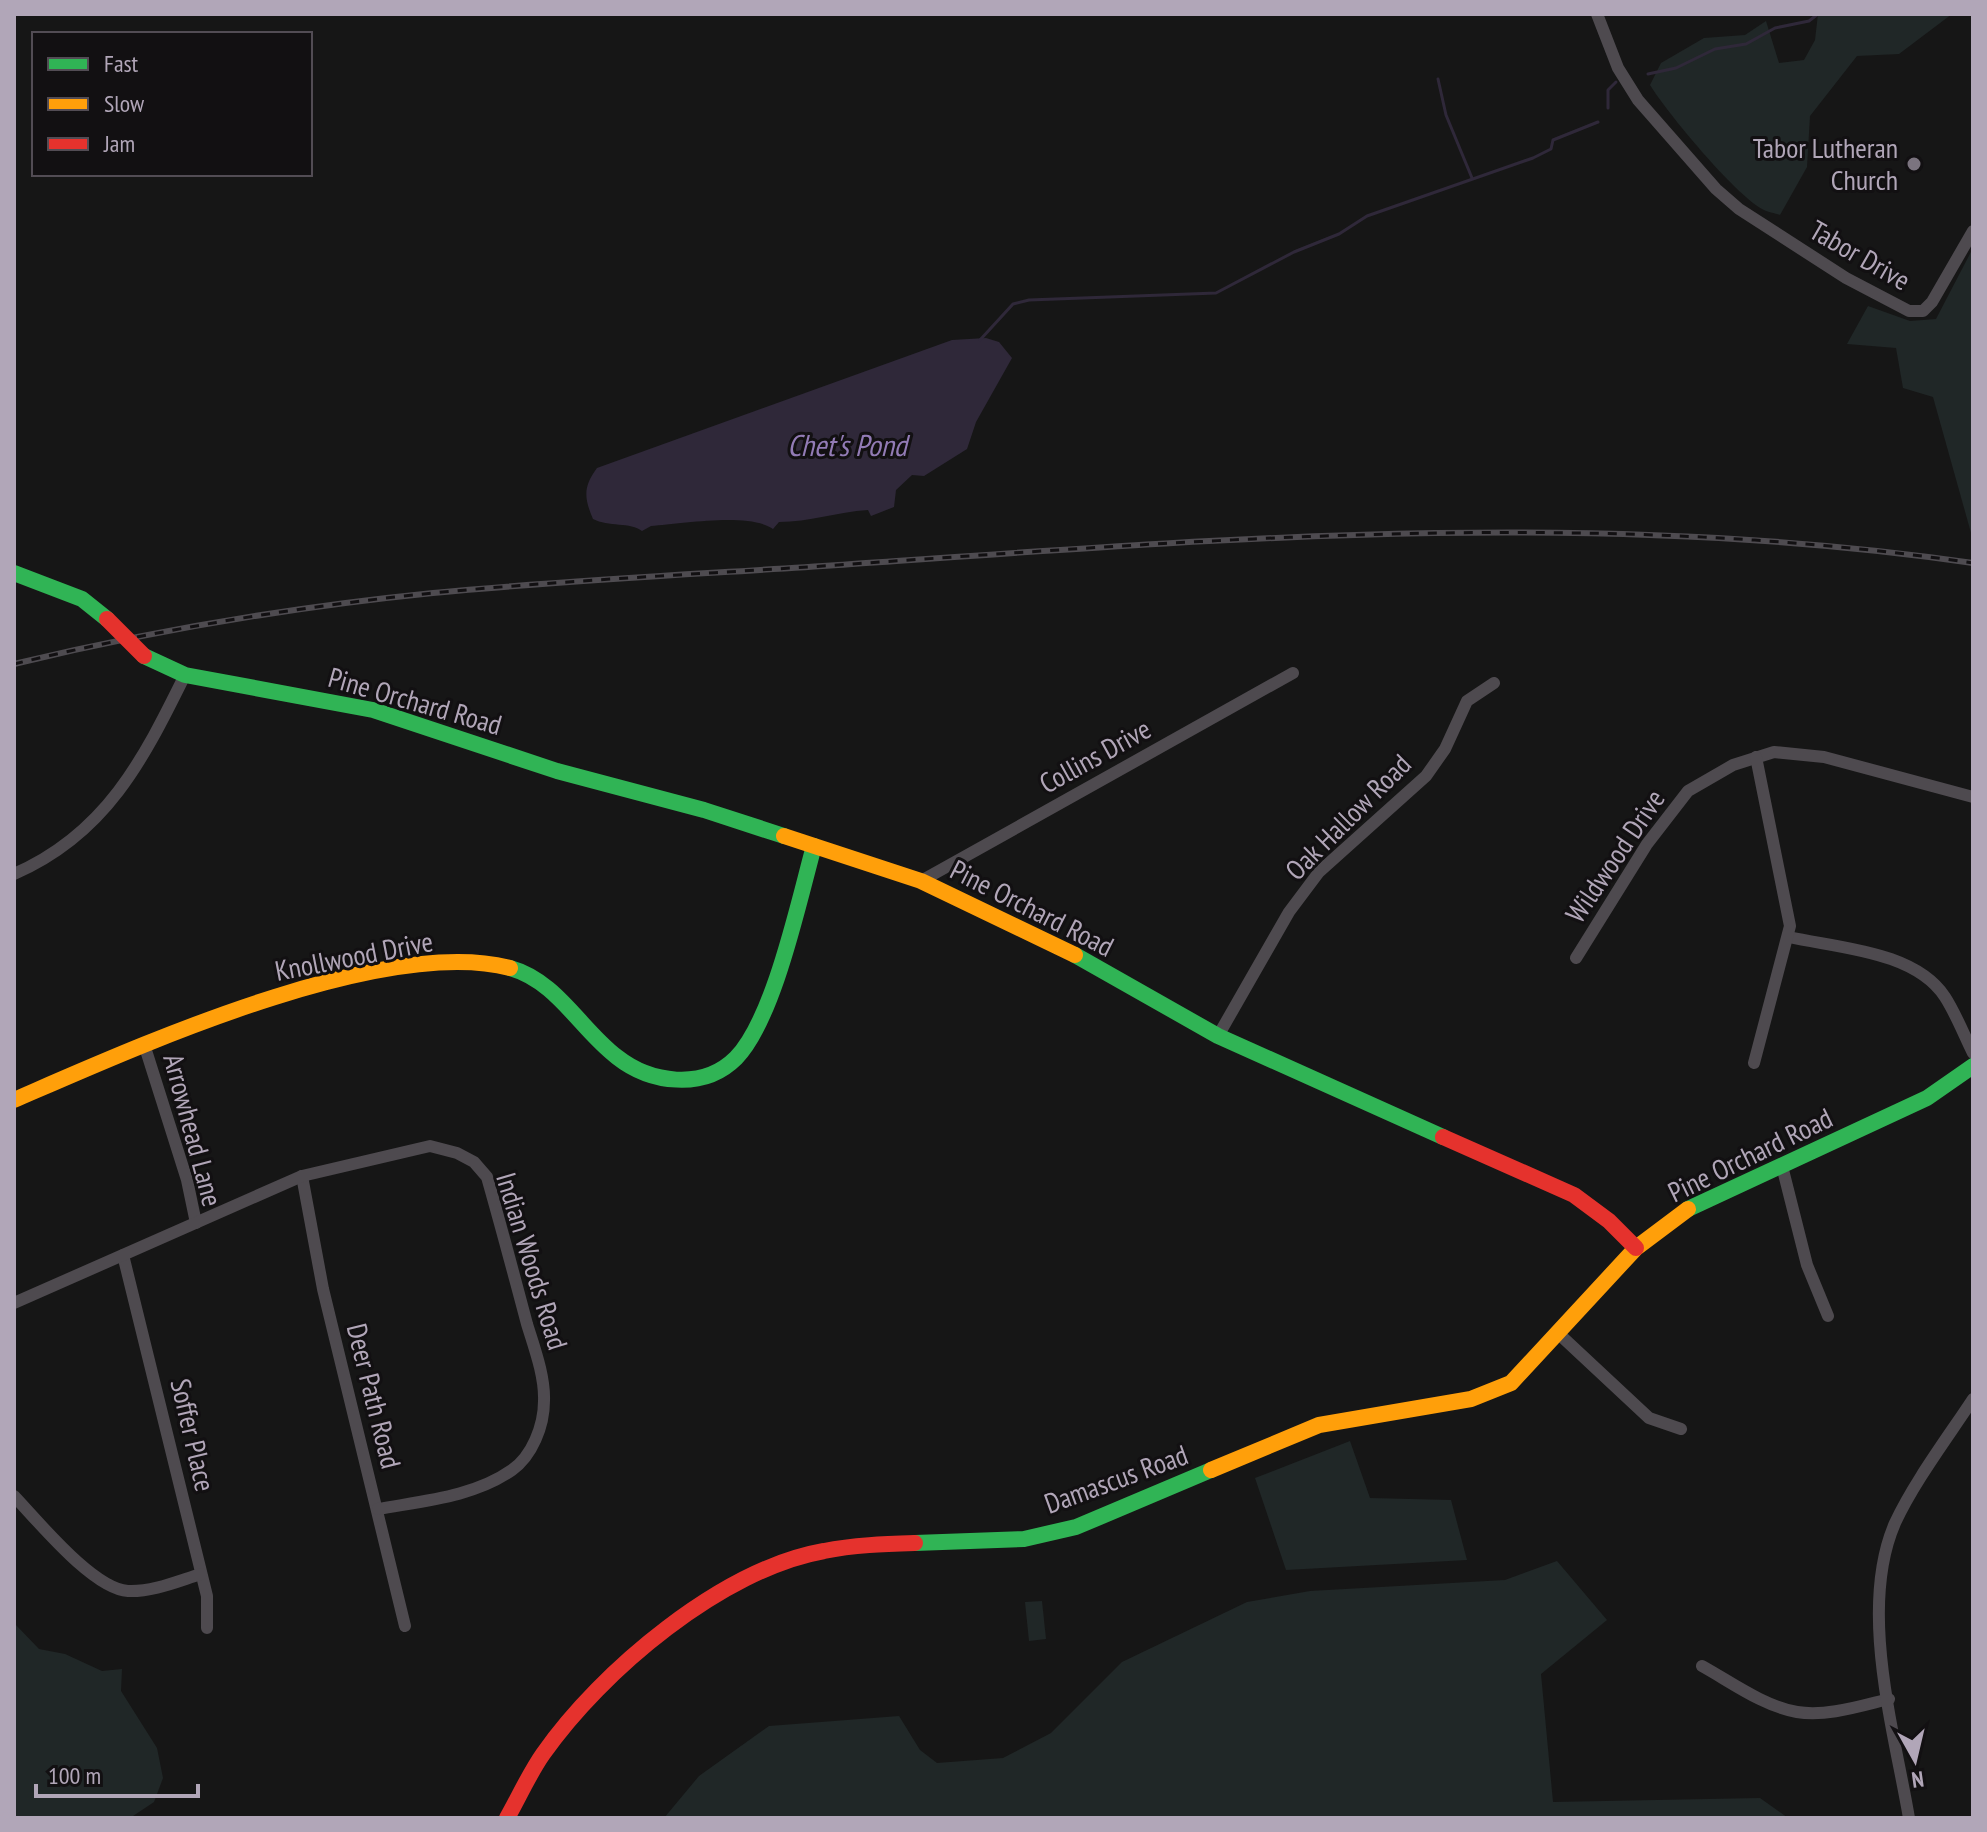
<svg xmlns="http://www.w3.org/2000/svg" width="1987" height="1832" viewBox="0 0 1987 1832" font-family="'PT Sans Narrow',sans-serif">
<rect width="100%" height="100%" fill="#161616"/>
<g fill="#202727">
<path d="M1818,14H1952L1899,54L1857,56L1810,116L1807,167L1780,215C1775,213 1767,212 1762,209C1734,193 1668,114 1650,85L1661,63L1704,38L1745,35L1766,21L1779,63L1804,60L1815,40Z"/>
<path d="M1973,248V540L1933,397L1903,388L1896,348L1847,344L1868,306L1910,321L1936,319Z"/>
<path d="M1350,1441L1370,1498L1451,1500L1467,1560L1286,1570L1255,1478Z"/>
<path d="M1557,1561L1607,1620L1541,1674L1553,1802L1760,1798L1788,1818H664L699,1776L769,1726L899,1716L920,1750L937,1763L1003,1758L1051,1733L1122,1662L1247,1602L1310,1591L1505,1580Z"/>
<path d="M1042,1601L1046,1639L1029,1641L1025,1602Z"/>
<path d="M14,1623L39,1649L65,1654L102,1671L122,1669L121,1691L157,1748L163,1778L154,1802L130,1818H14Z"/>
</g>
<path fill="#2f2839" d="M986,338L999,342L1012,358L976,422L967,449L924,476L912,475L896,490L894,507L871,516L868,510C837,512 809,522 779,522L773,529C749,512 681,524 651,526L642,531C631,522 608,527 593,519C584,498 583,487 597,468L952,340Z"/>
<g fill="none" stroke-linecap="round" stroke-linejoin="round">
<g stroke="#2f2839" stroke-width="3">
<path d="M1648,74L1676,68L1715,49L1746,44L1775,28L1809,21L1818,14"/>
<path d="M1438,79L1446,115L1472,178"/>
<path d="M1608,108V90L1616,82"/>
<path d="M980,340L1013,304L1029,300L1216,293L1294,252L1339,234L1367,216L1533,158L1551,149L1553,140L1598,122"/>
</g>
<g stroke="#4e4a4f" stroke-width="12">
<path d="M1597,14L1618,68L1638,100L1716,189L1739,209L1846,278L1909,311H1923L1932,302L1973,231"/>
<path d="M14,874C106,834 143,760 185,675"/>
<path d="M921,881L1293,673"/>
<path d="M1789,937C1838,948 1915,951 1945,997C1956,1014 1964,1035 1973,1053"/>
<path d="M1576,958L1647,844L1688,791L1733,765L1774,752L1824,757L1973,797"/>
<path d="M1218,1036L1289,912L1319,872L1426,776L1445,749L1467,701L1494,683"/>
<path d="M144,1044L187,1180L196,1223"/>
<path d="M1754,1063L1790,926L1756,757"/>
<path d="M1782,1166L1807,1265L1828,1316"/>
<path d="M302,1176L323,1289L405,1626"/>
<path d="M123,1255L207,1596V1628"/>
<path d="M14,1303L302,1176L430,1146L457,1153L474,1162L487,1177C501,1226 514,1275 527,1324C534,1347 545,1376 544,1401C544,1426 532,1456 512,1470C474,1497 422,1501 378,1509"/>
<path d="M1559,1334L1649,1418L1681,1429"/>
<path d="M14,1496C38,1521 93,1589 128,1591C153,1592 178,1581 201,1574"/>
<path d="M1702,1666C1731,1682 1763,1706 1797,1712C1826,1717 1860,1706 1889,1699"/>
<path d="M1909,1818C1894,1730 1858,1608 1895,1523C1914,1482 1948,1437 1973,1399"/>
</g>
<g stroke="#30b455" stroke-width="16">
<path d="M14,573L82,599L107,619"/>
<path d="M144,656L185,675L373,710L557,771L704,810L784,836"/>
<path d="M1075,955L1218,1036L1443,1137"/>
<path d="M510,968C557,981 580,1029 617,1057C650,1083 703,1091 736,1058C774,1019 799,900 814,846"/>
<path d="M1688,1209L1927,1098L1973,1066"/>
<path d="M915,1543L1024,1539L1076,1527L1211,1470"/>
</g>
<g stroke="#ff9f0a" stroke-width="16">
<path d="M784,836L921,881L1075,955"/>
<path d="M14,1100C134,1048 382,935 510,968"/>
<path d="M1211,1470L1319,1425L1471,1399L1511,1383L1636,1248L1688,1209"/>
</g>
<g stroke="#e5322d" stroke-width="16">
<path d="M1443,1137L1574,1195L1609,1221L1636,1248"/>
<path d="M507,1818C519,1797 529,1774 543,1754C601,1671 722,1569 824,1551C854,1545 884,1544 915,1543"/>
</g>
<defs>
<path id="rail" d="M14,664C151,631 293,607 433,593C568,580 703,574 838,565C1215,539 1597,508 1973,563"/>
</defs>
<use href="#rail" stroke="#4e4b50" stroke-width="6"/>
<use href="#rail" stroke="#121012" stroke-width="3" stroke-dasharray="9" stroke-linecap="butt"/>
<path stroke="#e5322d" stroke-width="16" d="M107,619L144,656"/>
</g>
<circle fill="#7b747f" stroke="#121012" stroke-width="3" cx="1914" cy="164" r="8"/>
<g text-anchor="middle" stroke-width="6" stroke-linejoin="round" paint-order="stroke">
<g font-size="28" fill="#b1a6b8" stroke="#121012" text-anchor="end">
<text x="1898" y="158">Tabor Lutheran<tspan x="1898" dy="32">Church</tspan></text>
</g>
<g font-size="28" fill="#b1a6b8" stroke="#121012">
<text transform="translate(1860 255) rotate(30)" y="10">Tabor Drive</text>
<text transform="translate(415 701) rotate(16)" y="10">Pine Orchard Road</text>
<text transform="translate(1095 756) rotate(-29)" y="10">Collins Drive</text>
<text transform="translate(1348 817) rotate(-45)" y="10">Oak Hallow Road</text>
<text transform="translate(1615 856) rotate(-56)" y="10">Wildwood Drive</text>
<text transform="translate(1032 908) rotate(27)" y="10">Pine Orchard Road</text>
<text transform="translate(354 956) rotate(-11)" y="10">Knollwood Drive</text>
<text transform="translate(193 1130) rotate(75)" y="10">Arrowhead Lane</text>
<text transform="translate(1750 1155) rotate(-26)" y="10">Pine Orchard Road</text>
<text transform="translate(532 1261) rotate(73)" y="10">Indian Woods Road</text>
<text transform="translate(374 1396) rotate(76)" y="10">Deer Path Road</text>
<text transform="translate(193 1435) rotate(77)" y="10">Soffer Place</text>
<text transform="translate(1116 1479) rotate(-20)" y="10">Damascus Road</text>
</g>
<g font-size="30" font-style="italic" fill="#927bb5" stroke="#121012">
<text x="847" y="456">Chet's Pond</text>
</g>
</g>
<rect width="1987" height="1832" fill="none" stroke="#b1a6b8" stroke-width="32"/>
<rect x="32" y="32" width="280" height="144" fill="#121012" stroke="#524c54" stroke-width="2"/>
<rect x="48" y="58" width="40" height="12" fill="#30b455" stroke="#524c54" stroke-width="2"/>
<text x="104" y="72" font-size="24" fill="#b1a6b8">Fast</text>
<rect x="48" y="98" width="40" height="12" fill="#ff9f0a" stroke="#524c54" stroke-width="2"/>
<text x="104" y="112" font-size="24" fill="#b1a6b8">Slow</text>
<rect x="48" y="138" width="40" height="12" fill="#e5322d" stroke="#524c54" stroke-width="2"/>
<text x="104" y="152" font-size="24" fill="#b1a6b8">Jam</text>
<g transform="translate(1915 1760) rotate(172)" stroke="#121012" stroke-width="6" paint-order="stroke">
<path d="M0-6L14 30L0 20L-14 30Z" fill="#b1a6b8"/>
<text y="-12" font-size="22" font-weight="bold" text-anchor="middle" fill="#b1a6b8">N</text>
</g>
<path d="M36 1784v12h162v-12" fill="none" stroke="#b1a6b8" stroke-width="4"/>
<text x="48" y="1784" font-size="24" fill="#b1a6b8" stroke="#121012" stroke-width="6" paint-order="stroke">100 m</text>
</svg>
